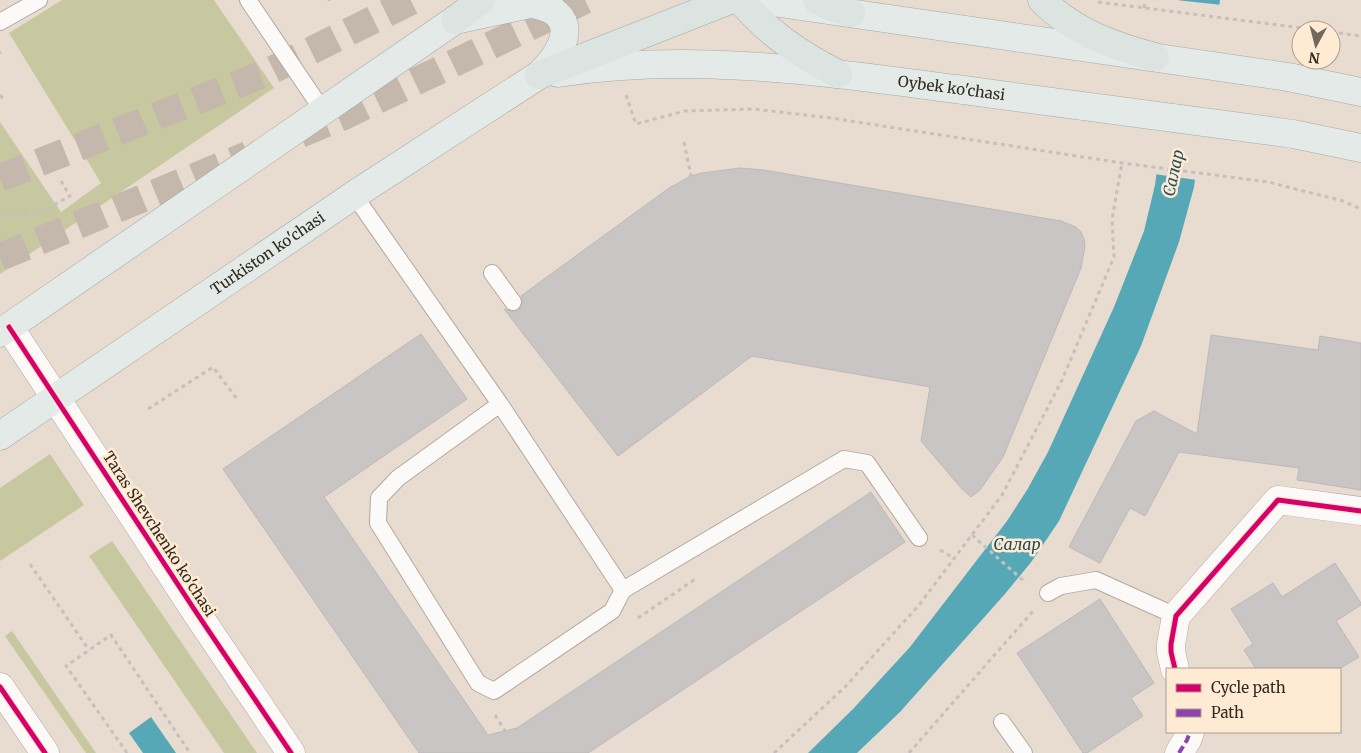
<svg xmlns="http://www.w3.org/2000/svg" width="1361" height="753" viewBox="0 0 1361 753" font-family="Merriweather,serif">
<rect width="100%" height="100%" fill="#e8dcd0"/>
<g fill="#c8c8a0">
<path d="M62,0H214L274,88L0,274V122L61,212L101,183L9,33Z"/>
<path d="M50,454L84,505L0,561V488Z"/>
<path d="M112,541L257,753H224L89,556Z"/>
<path d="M12,631L96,753H86L5,636Z"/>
</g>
<g fill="#57a8b7">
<path d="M1179,0H1220L1194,187L1179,242L1141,346L1059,521L1032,561L1004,595L900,712L857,753H808L853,709L910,647L1007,521L1027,490L1048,452L1114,307L1144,231L1155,185Z"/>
<path d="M151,717L176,753H143L129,733Z"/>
</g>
<path fill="#e8dcd0" d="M1176,0L1222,5L1197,180L1154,174Z"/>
<g fill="#cac5c5" stroke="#bdb8b8">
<path d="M740,168L764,170L1061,221L1076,227L1081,232L1084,239L1085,246L1081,268L1003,457L980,490L971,497L962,489L921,441L930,387L752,356L618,456L504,309L514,312L519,310L523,301L521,296L669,188L691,176L702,173Z"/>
<path d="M421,334L467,399L324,497L488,735L517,728L871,492L905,542L588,753H419L223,469Z"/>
<path d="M1211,335L1318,350L1320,336L1361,343V490L1297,480L1299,468L1179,452L1145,516L1130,508L1100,563L1069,547L1136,421L1154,411L1197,434Z"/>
<path d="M1335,563L1361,603V605L1336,621L1359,657L1339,669H1256L1244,650L1253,644L1231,609L1273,583L1282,597Z"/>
<path d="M1100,599L1154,683L1131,698L1143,716L1087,753H1083L1017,653Z"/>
</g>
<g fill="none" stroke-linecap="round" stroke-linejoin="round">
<g stroke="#c4b8ad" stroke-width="28" stroke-dasharray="28 14" stroke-linecap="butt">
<path d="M300,134L344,116L585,0"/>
<path d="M0,178L266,73L413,0"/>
<path d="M0,257L248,155"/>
</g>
<defs>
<g id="service">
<path d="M248,0L323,111"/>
<path d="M0,22L39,0"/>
<path d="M354,195L500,404L623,590L612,611L494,691L478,683L378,523L379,498L398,478L500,404"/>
<path d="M492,273L513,302"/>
<path d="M623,590L844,459L867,463L919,538"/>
<path d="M1048,593L1061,586L1096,580L1176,616"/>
<path d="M1002,722L1024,753"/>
</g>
<g id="minor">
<path d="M9,327L196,612L291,753"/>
<path d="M1175,669L1171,652V644L1176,616L1278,500L1361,511"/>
<path d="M1179,753L1187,740L1190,732"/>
</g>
<path id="tertiary" d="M0,687L45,753"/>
<g id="primary">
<path d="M759,0L1288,77L1361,92"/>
<path id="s1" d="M558,73C690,52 825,72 956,89C1069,104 1181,119 1293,134L1361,148"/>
<path d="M0,333L455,20L530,4L549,2"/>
<path id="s2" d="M0,436L354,195L539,75C567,49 582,11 530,4"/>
</g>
<g id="trunk">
<path d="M740,0C770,34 797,53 838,74"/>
<path d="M817,0L833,8L851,13"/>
<path d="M1042,0C1073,32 1114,46 1155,57"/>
<path d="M455,20L481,0"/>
<path d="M539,75L730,0"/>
</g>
</defs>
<use href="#service" stroke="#b3a9a0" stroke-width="18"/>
<use href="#minor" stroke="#b3a9a0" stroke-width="29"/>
<use href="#tertiary" stroke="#b3a9a0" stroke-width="29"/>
<use href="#primary" stroke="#a3aaa3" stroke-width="29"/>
<use href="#trunk" stroke="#a3aaa3" stroke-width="29"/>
<g stroke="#c4c0bc" stroke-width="3" stroke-dasharray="4 4" stroke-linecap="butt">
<path d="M329,0V1"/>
<path d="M1098,2L1318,30"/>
<path d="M1144,8L1145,0"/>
<path d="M1331,32L1361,36"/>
<path d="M0,53L1,52"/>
<path d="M0,95L4,100"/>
<path d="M626,95L636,124L685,111L753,109L831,118L1122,163L1268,182L1343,201L1361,209"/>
<path d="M684,142L691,176"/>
<path d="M0,214L22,215L45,210L70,196L61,181"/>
<path d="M148,409L213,367L237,399"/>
<path d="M972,535L1026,583"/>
<path d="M940,550L954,558"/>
<path d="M30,564L89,650"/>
<path d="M638,618L697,578"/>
<path d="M495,715L505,731"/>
<path d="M127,753L66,666L111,635L190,753"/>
<path d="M774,753L845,687L919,605L1002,495L1062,380L1114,257L1112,219L1122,163"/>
<path d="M909,753L1033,611"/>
</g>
<use href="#service" stroke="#fcfaf8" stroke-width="16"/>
<use href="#minor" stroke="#fcfaf8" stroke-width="28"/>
<use href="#tertiary" stroke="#fcfaf8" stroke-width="28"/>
<use href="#primary" stroke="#e4eae7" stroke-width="28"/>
<use href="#trunk" stroke="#dce4e1" stroke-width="28"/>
<path stroke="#8e44ad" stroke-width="4" stroke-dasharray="8 4" stroke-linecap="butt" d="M1179,753L1187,740L1190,732"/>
<defs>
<g id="cycleway">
<path d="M9,327L196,612L291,753"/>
<path d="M1175,669L1171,652V644L1176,616L1278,500L1361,511"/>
<path d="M0,687L45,753"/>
</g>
</defs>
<use href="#cycleway" stroke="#ffead3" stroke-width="8"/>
<use href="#cycleway" stroke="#d6006c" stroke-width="5"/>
</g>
<g text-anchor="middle" stroke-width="5" stroke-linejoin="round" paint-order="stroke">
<g font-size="15" fill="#322a21" stroke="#ffead3">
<text dy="5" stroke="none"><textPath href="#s1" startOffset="395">Oybek ko'chasi</textPath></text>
<text dy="5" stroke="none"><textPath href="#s2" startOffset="324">Turkiston ko'chasi</textPath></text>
<text transform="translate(159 534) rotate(57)" y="5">Taras Shevchenko ko'chasi</text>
</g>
<g font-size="16" font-style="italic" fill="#1f4d59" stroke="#ffead3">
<text transform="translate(1173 173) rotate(-78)" y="6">Салар</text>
<text x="1017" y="550">Салар</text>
</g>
</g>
<rect x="1166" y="668" width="175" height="65" fill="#ffead3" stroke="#ad9d8c"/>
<rect x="1176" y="684" width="25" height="8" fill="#d6006c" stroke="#ad9d8c"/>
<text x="1211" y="693" font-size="15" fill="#322a21">Cycle path</text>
<rect x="1176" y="709" width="25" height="8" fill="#8e44ad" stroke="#ad9d8c"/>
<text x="1211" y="718" font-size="15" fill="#322a21">Path</text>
<g transform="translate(1316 45) rotate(187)"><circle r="24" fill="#ffead3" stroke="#ad9d8c"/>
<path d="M0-4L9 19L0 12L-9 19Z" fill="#72685e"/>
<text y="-8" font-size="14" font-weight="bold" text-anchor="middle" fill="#322a21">N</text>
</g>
</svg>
